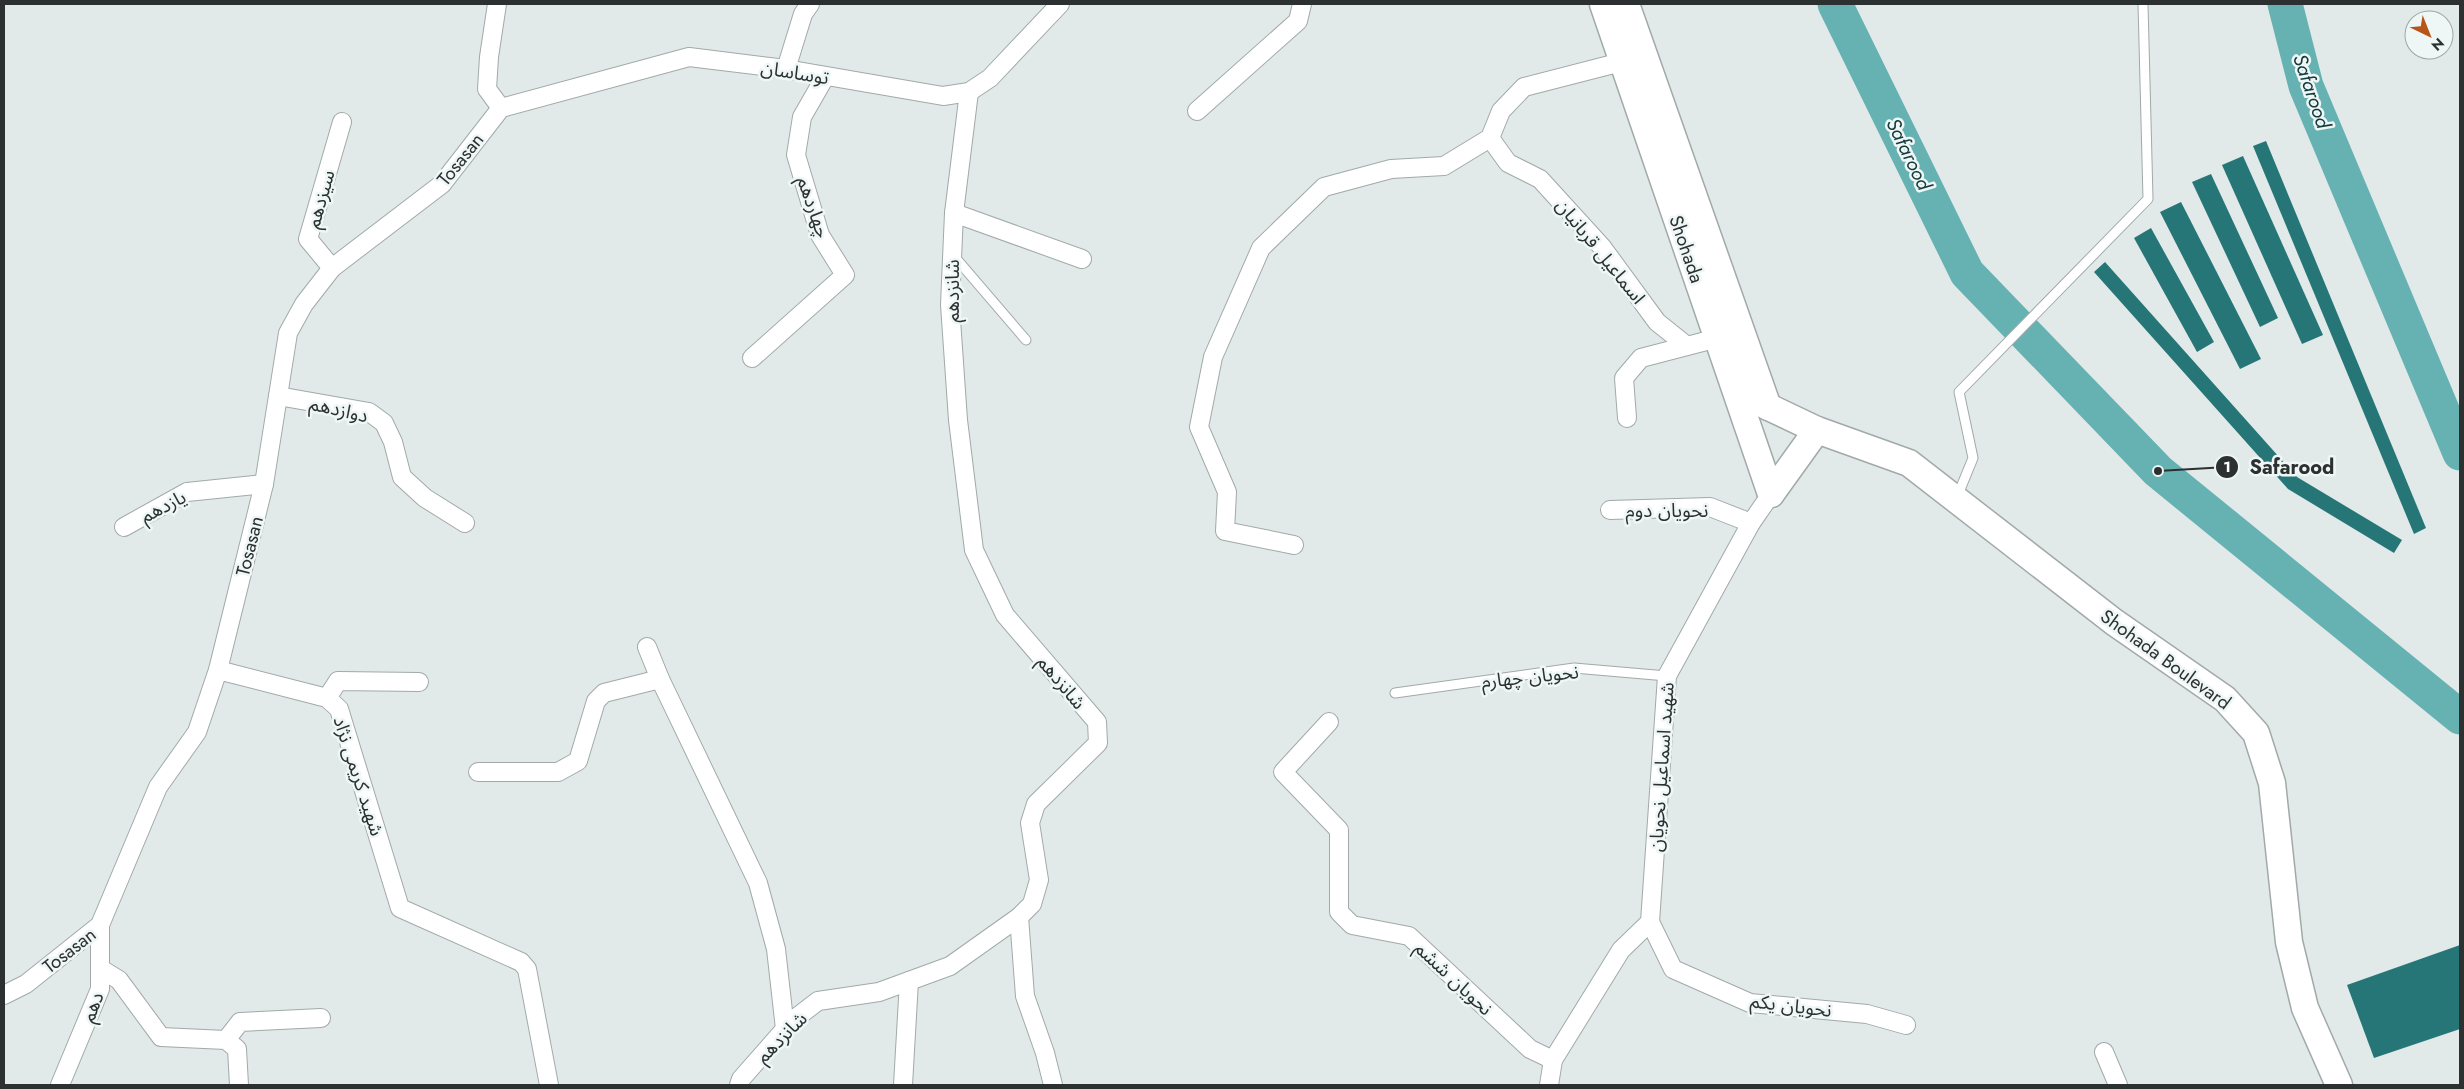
<svg xmlns="http://www.w3.org/2000/svg" width="2464" height="1089" viewBox="0 0 2464 1089" font-family="Jost,'Noto Sans Arabic',sans-serif">
<rect width="100%" height="100%" fill="#e1e9e9"/>
<g fill="none" stroke-linecap="round" stroke-linejoin="round">
<g stroke="#66b2b3" stroke-width="35">
<path d="M1835,4L1967,273L2158,471L2460,717"/>
<path d="M2285,4L2306,86L2460,453"/>
</g>
</g>
<g fill="#267678">
<path d="M2266,141L2426,528L2414,534L2253,146Z"/>
<path d="M2243,156L2323,335L2302,344L2222,165Z"/>
<path d="M2211,174L2278,318L2260,327L2192,182Z"/>
<path d="M2181,202L2261,359L2240,369L2160,212Z"/>
<path d="M2151,228L2214,342L2197,352L2134,238Z"/>
<path d="M2105,262L2297,477L2402,540L2394,553L2288,489L2094,272Z"/>
<path d="M2460,945V1029L2374,1058L2347,985Z"/>
</g>
<g fill="none" stroke-linecap="round" stroke-linejoin="round">
<defs>
<g id="lane">
<path d="M954,256L1026,340"/>
<path d="M1957,497L1973,458L1959,392L2148,199L2143,4"/>
<path d="M1395,693L1574,668L1667,676"/>
</g>
<g id="street">
<path d="M497,4L489,57L487,89L501,108"/>
<path d="M786,69L803,14L810,4"/>
<path d="M1197,111L1298,21L1302,4"/>
<path d="M1490,138L1508,163L1540,179L1602,247L1657,322L1687,346L1718,338"/>
<path d="M954,213L1082,259"/>
<path d="M332,268L308,239L342,122"/>
<path d="M752,358L845,275L820,235L796,155L802,117L825,77"/>
<path d="M278,396L369,412L384,423L393,442L402,477L425,498L465,523"/>
<path d="M1627,418L1624,378L1641,358L1687,346"/>
<path d="M1610,510L1710,507L1751,523"/>
<path d="M124,527L187,492L264,484"/>
<path d="M1294,545L1225,531L1227,492L1199,427L1213,357L1261,248L1324,187L1391,169L1444,166L1490,138L1501,111L1524,87L1633,59"/>
<path d="M647,647L660,679L758,883L776,949L785,1029"/>
<path d="M218,670L327,698L339,709L400,908L521,962L527,969L549,1085"/>
<path d="M327,698L338,681L419,682"/>
<path d="M1329,722L1283,772L1339,830V912L1352,925L1409,936L1530,1049L1553,1060"/>
<path d="M478,772H558L578,761L596,701L604,693L660,679"/>
<path d="M1019,917L1025,996L1045,1053L1053,1085"/>
<path d="M1650,922L1673,969L1750,1003L1867,1014L1906,1025"/>
<path d="M101,969L119,980L161,1037L226,1040L237,1049L239,1085"/>
<path d="M4,995L26,984L100,925L158,787L197,732L218,670L264,484L288,333L304,304L332,268L442,184L501,108L689,57L786,69L943,96L969,92L990,78L1060,4"/>
<path d="M226,1040L240,1022L321,1018"/>
<path d="M2104,1052L2118,1085"/>
<path d="M60,1085L100,989V925"/>
<path d="M739,1085L741,1079L792,1021L818,1001L879,992L950,966L1019,917L1032,904L1039,880L1030,823L1036,804L1098,743L1097,722L1005,615L974,550L958,420L950,305L954,213L969,92"/>
<path d="M903,1085L909,981"/>
<path d="M1549,1085L1553,1060L1621,950L1650,922L1667,676L1751,523L1771,494"/>
</g>
<g id="secondary">
<path d="M1603,4L1771,494"/>
<path d="M1626,4L1768,407"/>
<path d="M1737,392L1817,430L1909,463L2114,622L2225,699L2256,733L2272,783L2289,942L2305,1008L2339,1085"/>
<path d="M1771,494L1817,430"/>
</g>
</defs>
<use href="#lane" stroke="#a2a9a9" stroke-width="11"/>
<use href="#street" stroke="#a2a9a9" stroke-width="20"/>
<use href="#secondary" stroke="#a2a9a9" stroke-width="29"/>
<use href="#lane" stroke="#fff" stroke-width="9"/>
<use href="#street" stroke="#fff" stroke-width="18"/>
<use href="#secondary" stroke="#fff" stroke-width="26"/>
</g>
<g text-anchor="middle" stroke-width="5" stroke-linejoin="round" paint-order="stroke">
<g font-size="19" fill="#2d3030" stroke="#eef6f6">
<text transform="translate(795 72) rotate(9)" y="7">توساسان</text>
<text transform="translate(460 159) rotate(-51)" y="7">Tosasan</text>
<text transform="translate(320 199) rotate(-74)" y="7">سیزدهم</text>
<text transform="translate(814 207) rotate(71)" y="7">چهاردهم</text>
<text transform="translate(1687 249) rotate(71)" y="7">Shohada</text>
<text transform="translate(1601 251) rotate(51)" y="7">اسماعیل قربانیان</text>
<text transform="translate(952 291) rotate(-90)" y="7">شانزدهم</text>
<text transform="translate(339 409) rotate(13)" y="7">دوازدهم</text>
<text transform="translate(163 506) rotate(-27)" y="7">یازدهم</text>
<text x="1667" y="517">نحویان دوم</text>
<text transform="translate(249 546) rotate(-76)" y="7">Tosasan</text>
<text transform="translate(2166 659) rotate(36)" y="7">Shohada Boulevard</text>
<text transform="translate(1530 676) rotate(-6)" y="7">نحویان چهارم</text>
<text transform="translate(1062 682) rotate(50)" y="7">شانزدهم</text>
<text transform="translate(1661 767) rotate(-86)" y="7">شهید اسماعیل نحویان</text>
<text transform="translate(359 776) rotate(72)" y="7">شهید کریمی نژاد</text>
<text transform="translate(69 950) rotate(-38)" y="7">Tosasan</text>
<text transform="translate(1454 978) rotate(43)" y="7">نحویان ششم</text>
<text transform="translate(1791 1005) rotate(7)" y="7">نحویان یکم</text>
<text transform="translate(92 1007) rotate(-69)" y="7">دهم</text>
<text transform="translate(781 1037) rotate(-45)" y="7">شانزدهم</text>
</g>
<g font-size="20" font-style="italic" fill="#153a3b" stroke="#eef6f6">
<text transform="translate(2312 91) rotate(71)" y="7">Safarood</text>
<text transform="translate(1909 154) rotate(64)" y="7">Safarood</text>
</g>
</g>
<path fill="none" stroke="#2d3030" stroke-width="2" d="M2158 471L2227 467"/>
<g fill="#2d3030" stroke="#eef6f6" stroke-width="2">
<circle cx="2158" cy="471" r="5"/>
<circle cx="2227" cy="467" r="12"/>
</g>
<g font-size="15" text-anchor="middle" font-weight="bold" fill="#fff">
<text x="2227" y="472">1</text>
</g>
<g font-size="20" text-anchor="middle" font-weight="bold" fill="#2d3030" stroke="#eef6f6" stroke-width="5" stroke-linejoin="round" paint-order="stroke">
<text x="2292" y="474">Safarood</text>
</g>
<rect width="2464" height="1089" fill="none" stroke="#2d3030" stroke-width="10"/>
<g transform="translate(2429 35) rotate(137)"><circle r="24" fill="#eef6f6" stroke="#a1a7a7"/>
<path d="M0-4L9 19L0 12L-9 19Z" fill="#b65517"/>
<text y="-8" font-size="14" font-weight="bold" text-anchor="middle" fill="#2d3030">N</text>
</g>
</svg>
